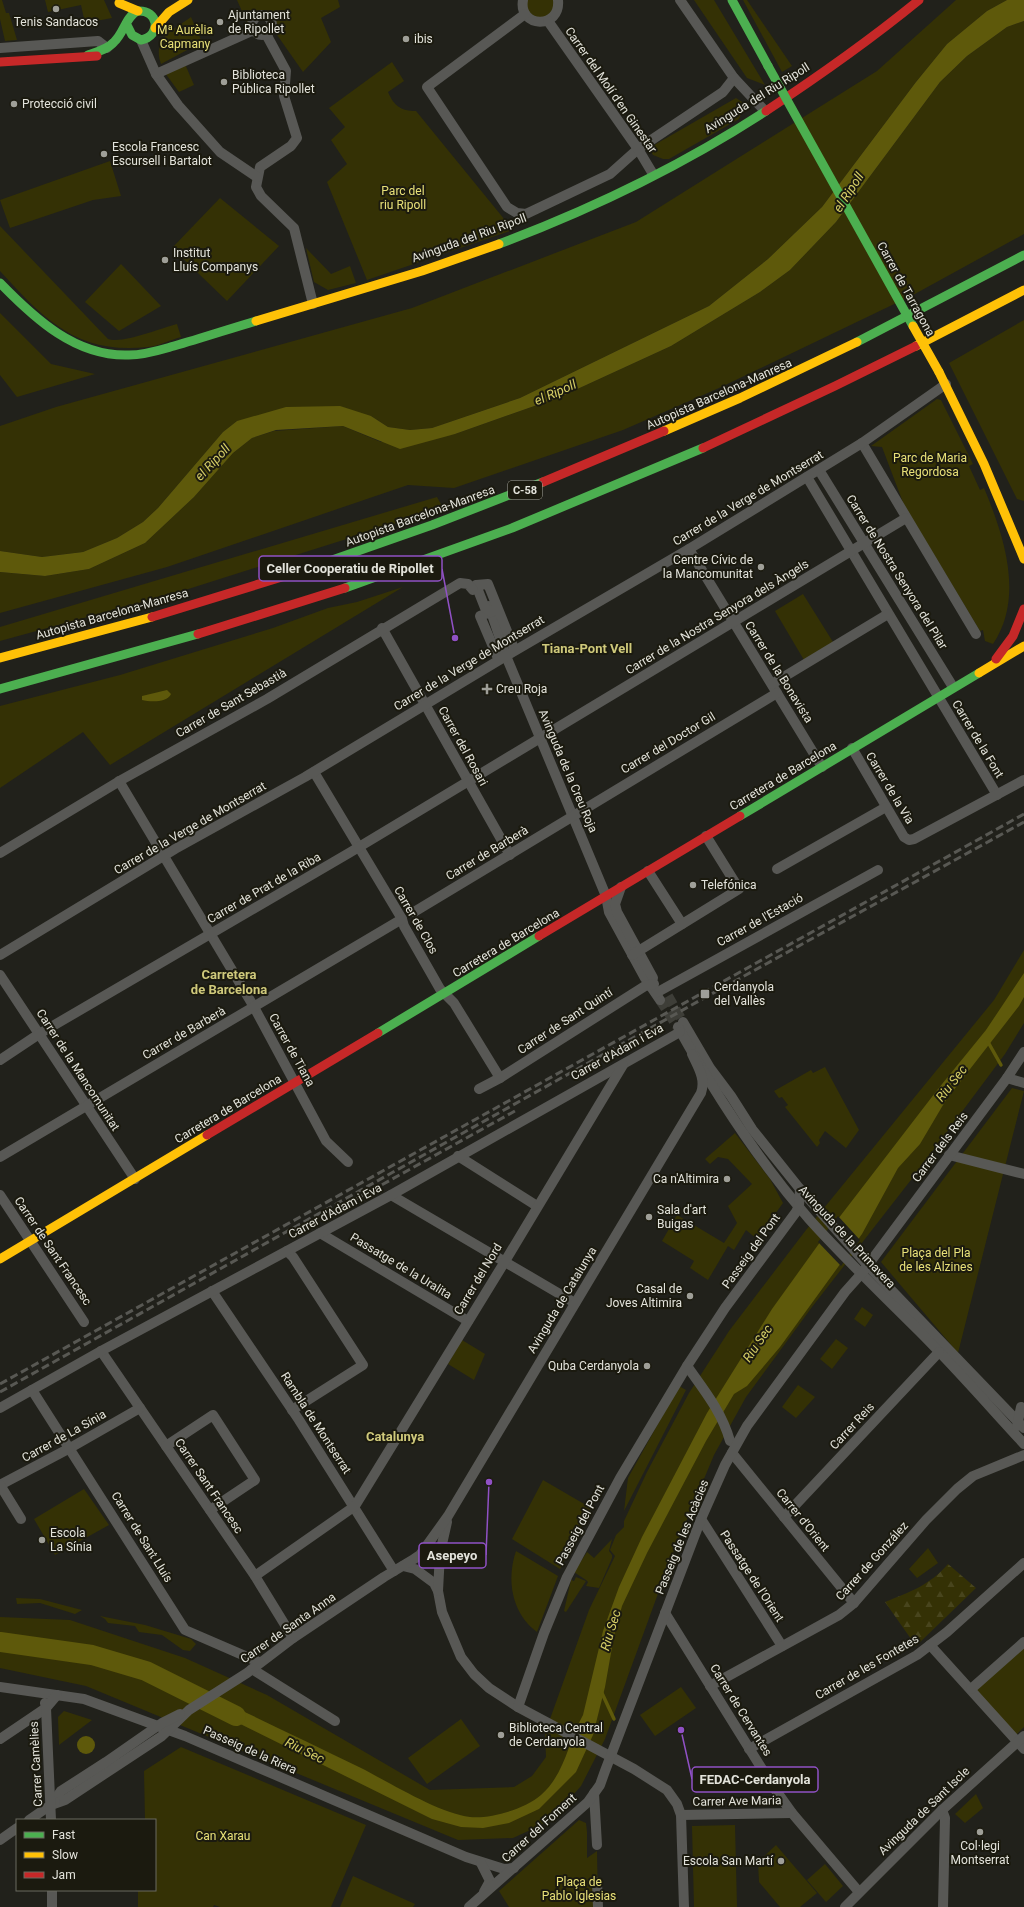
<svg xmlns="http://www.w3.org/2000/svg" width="1024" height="1907" viewBox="0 0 1024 1907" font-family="Roboto,sans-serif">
<defs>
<pattern id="forest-firs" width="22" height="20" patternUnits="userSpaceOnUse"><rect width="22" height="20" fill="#343105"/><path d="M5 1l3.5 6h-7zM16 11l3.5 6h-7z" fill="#48451d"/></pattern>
</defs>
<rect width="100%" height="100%" fill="#21211b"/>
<g fill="#343105">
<path d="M0,0H2L6,13H9L17,40L5,41L0,19Z"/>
<path d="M45,0H104L112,18L85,23L81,5L48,12Z"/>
<path d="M237,0H338L340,7L321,18L331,42L303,72L275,32L277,24L274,16C266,12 260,11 253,15L249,27Z"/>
<path d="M527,0H554L555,4L550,16L537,19L527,10Z"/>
<path d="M694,0H714L765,85L747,78Z"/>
<path d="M743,0H747L792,66L782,72Z"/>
<path d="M956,0H1007L987,11L947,44L916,82L822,207L768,259L709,306L520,398L432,428L410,430L388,427L371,416L237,421L223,432L158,508L143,522L117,538L83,552L42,557L0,551V426L56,407L412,308L636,222L877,71Z"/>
<path d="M191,17L202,42L161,64C152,38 173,30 191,17Z"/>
<path d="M1024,21V234L913,295L719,388L623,430L454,488L408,485L167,567L0,613V572L45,576L89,569L145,543L194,497L233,453L252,438L274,431L343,426L381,442L455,434L560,397L671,346L760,292L790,270L836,222L940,82L967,56L1007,27Z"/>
<path d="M392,62L404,81L388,92C394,106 401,111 416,111L513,230L367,280L327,182L347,164L331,140L345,127L329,108Z"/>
<path d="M185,64L194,85L179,92L165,73Z"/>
<path d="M736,98L742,102L743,109L739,119L669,159H663L653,155L650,150L656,144Z"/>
<path d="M110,161L121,196L93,200L10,228L0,200Z"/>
<path d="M220,198L279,246L227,301L172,248Z"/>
<path d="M0,226L108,339C123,344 161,328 177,324L181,337C170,340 159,346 148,347C77,355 44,319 0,271Z"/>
<path d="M306,248L331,274L350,266L356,283L328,290L314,282Z"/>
<path d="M121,264L161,306L119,331L85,302Z"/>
<path d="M0,313L51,364L95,374L17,397L0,375Z"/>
<path d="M1024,320V501L1017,499L949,363Z"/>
<path d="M937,399L941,400L973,464L969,466L980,490L984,488C1005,538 1024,598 993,644L985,641L983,630L980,631L904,505L882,447L871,446Z"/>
<path d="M437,497L442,506L394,524L182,591L0,641V627Z"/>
<path d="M403,587L110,765L83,732L0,788V706L120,675L273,628L328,608L357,602Z"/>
<path d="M803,594L833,642L804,660L775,611Z"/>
<path d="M1024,950V1023L1005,1054L914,1176L812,1307L746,1397L714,1455L671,1558L605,1739L581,1786L550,1821L513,1838L458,1840L86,1686L0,1668V1617L70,1620L185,1658L267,1695L430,1790L514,1787L532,1776L546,1757L545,1733L589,1610L615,1556L610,1550L616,1535L624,1527V1521L647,1472L689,1393L729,1331L806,1230L994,1000Z"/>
<path d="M825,1067L859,1130L846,1148L825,1131L819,1140L820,1143L817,1147L785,1107L788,1105L782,1097L779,1098L774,1091L811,1070L813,1073Z"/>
<path d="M1012,1088L1024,1091L958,1353L881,1262Z"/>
<path d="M735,1133L770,1179L783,1203L757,1239L746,1230L734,1250L728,1246L708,1280L690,1268L694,1261L662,1241L677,1215L724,1243L737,1223L728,1206L752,1184L728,1159L718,1157L710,1164L705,1159Z"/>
<path d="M862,1307L873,1315L865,1327L854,1319Z"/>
<path d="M836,1339L848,1348L832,1369L820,1359Z"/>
<path d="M462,1340L485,1354L474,1380L448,1364Z"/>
<path d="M798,1385L815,1397L796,1418L782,1407Z"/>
<path d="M679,1386L686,1390L624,1511L628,1478Z"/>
<path d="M543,1480L591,1508L560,1569L512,1539Z"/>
<path d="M84,1489L109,1525L55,1555L34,1519Z"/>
<path d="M612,1539L609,1551L612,1555V1558L599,1588L586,1586L588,1582L586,1580L574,1572L587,1552L594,1558Z"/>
<path d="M928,1548L938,1563L917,1578L909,1569Z"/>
<path d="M516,1551L558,1576L537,1632C512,1614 506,1580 516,1551Z"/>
<path d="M576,1577L586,1581L566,1612L564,1611L571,1580L574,1581Z"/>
<path d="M16,1598L40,1599L82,1610L75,1614L40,1603L17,1604Z"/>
<path d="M100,1616L145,1625L191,1639L196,1644L190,1651L183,1650L162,1635L139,1632L135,1626L108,1623L105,1619Z"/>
<path d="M1024,1642V1727L1014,1737L971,1689Z"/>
<path d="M681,1687L696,1708L655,1736L640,1715Z"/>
<path d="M64,1711L92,1720L59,1745L58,1717Z"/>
<path d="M461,1719L480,1746L427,1784L408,1758Z"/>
<path d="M181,1747L366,1825L331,1907H220L214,1905L213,1907H138V1890H155V1820H145L144,1771Z"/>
<path d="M976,1794L983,1808L965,1823L955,1814Z"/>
<path d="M579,1820L586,1823L587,1832V1858L597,1851L598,1907H509L499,1891Z"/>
<path d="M735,1825L737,1907H694L692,1826Z"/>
<path d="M776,1845L817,1893L800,1907H780L759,1882L758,1862Z"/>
<path d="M825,1864L843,1886L826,1902L807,1880Z"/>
<path d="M353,1876L415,1904L413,1907H340Z"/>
</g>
<path fill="url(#forest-firs)" d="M948,1564L976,1588L916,1646L885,1602C910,1592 930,1585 948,1564Z"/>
<g fill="#5e590b">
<path d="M1007,0H1024V21L1007,27L967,56L940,82L836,222L790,270L760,292L671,346L560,397L455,434L400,449L343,426L276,430L252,438L233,453L194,497L145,543L89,569L45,576L0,572V551L42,557L83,552L117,538L143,522L158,508L223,432L237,421L286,407L340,406L371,416L388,427L410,430L432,428L520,398L709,306L768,259L822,207L916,82L947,44L987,11Z"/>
<path d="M167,690L171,694C167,703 150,702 142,700V696Z"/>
<path d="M1024,973V997L1019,1006L946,1100L920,1144L898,1168L862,1234L780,1347L747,1386L734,1394L706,1441L647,1553L622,1606L614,1636L605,1687L593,1735L576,1772L539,1809L509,1823L483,1828L461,1827L432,1819L216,1712L212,1704H228C272,1725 316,1746 359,1767C389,1782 438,1813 470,1817C491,1819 525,1809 541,1795C565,1774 568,1742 583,1715L603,1631L619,1587L642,1537L707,1413L772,1309L818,1245L938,1089L986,1030Z"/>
<circle cx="86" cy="1745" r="9"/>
</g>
<path fill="#21211b" d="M838,1216L860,1240L841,1266L818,1242Z"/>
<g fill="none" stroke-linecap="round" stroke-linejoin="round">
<g stroke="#5e590b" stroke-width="3.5">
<path d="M988,1042L1001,1065"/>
<path d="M601,1691L614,1719"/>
</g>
<path stroke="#5e590b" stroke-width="20" d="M0,1642L92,1655L146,1671L236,1716"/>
<g stroke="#3e3e38" stroke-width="10" stroke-dasharray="10 5" stroke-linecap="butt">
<path d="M668,996L683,1022"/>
<path d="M660,1000L677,1026"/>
</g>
<g stroke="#585855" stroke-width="10">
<path d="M523,0C518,28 561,30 558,0"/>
<path d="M525,14L427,87L507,207L517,213L526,214L610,174L638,149L723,92L734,78L680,0"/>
<circle cx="262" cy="25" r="10"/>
<path d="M548,21L638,149L653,174"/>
<path d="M266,34L286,71L284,96L297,138L291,146L260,167L256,187L261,196L294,228L313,304"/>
<path d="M141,40L156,74L178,105L220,152L257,177"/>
<path d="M0,48L98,41L107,48"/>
<path d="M156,74L254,30"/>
<path d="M734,78L765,111"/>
<path d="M862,443L976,634"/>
<path d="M819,470L953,687"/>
<path d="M807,477L997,795"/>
<path d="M689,549L822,767"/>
<path d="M489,606L506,656L606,896L609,912L645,978L660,1000"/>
<path d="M496,610L480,616L497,656"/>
<path d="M491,612L485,608L476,585L488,584L513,646"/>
<path d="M382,628L510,855"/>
<path d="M772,684L888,614"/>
<path d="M852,748L904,837L909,840L914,839L1024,780"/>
<path d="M314,772L402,919L404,926L440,989L454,1003L500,1078"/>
<path d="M119,781L254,1007L326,1141L348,1162"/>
<path d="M0,853L123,779L267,699L460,583L468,584L473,590"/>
<path d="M777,869L886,807"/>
<path d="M648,871L682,924"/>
<path d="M621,887L615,904L617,912L653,978"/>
<path d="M414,912L777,693"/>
<path d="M0,955L175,849L305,777L506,656L689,549L862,443L946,384"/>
<path d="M632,955L739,889L706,836"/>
<path d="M0,975L135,1179"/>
<path d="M656,993L878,870"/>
<path d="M683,1022L710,1068L731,1096L752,1129L800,1189L869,1267L1024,1428"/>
<path d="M678,1027C715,1094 759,1161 809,1219C844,1258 882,1294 919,1331C955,1367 989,1406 1024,1444"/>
<path d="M0,1060L39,1034L349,853L906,518"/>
<path d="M1007,1078L1024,1083"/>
<path d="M479,1089L500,1078L645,986L654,984"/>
<path d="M949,1155L1024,1174"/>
<path d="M458,1156L537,1206"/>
<path d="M0,1157L402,919"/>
<path d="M0,1195L84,1322"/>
<path d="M391,1195L575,1303"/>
<path d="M320,1233L468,1321"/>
<path d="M287,1251L293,1257L363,1365L292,1410"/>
<path d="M212,1291L299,1420L394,1571"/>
<path d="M101,1351L255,1576L293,1638"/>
<path d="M687,1366C704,1390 722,1412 730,1441"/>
<path d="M32,1390L185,1630L259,1662"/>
<path d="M0,1408L101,1351L391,1195L680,1032"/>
<path d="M1017,1426L1021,1407"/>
<path d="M166,1446L213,1415L255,1480L210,1510"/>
<path d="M732,1453L854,1603"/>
<path d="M0,1485L70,1448L140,1408"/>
<path d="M0,1485L21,1519"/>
<path d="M784,1517L939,1352"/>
<path d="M701,1519L782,1646"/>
<path d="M403,1566L415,1569L434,1583L438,1591L442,1612L461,1657L474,1674L489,1688L518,1707L634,1769L667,1790L677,1804L681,1815L684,1907"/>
<path d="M255,1576L355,1506L504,1263L623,1065"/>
<path d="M438,1591L440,1553L447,1522"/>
<path d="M665,1613L772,1785L792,1813L859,1892"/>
<path d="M930,1645L1024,1749"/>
<path d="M252,1669L335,1721"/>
<path d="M710,1686L839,1615L854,1603L926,1520L957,1489L973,1476L1024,1455"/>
<path d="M0,1687L84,1699L185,1736L466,1857L504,1869L514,1868"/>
<path d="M971,1689L1024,1642"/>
<path d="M518,1707L544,1633L567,1577L620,1478L687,1366L725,1308L796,1212L799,1206L800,1189"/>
<path d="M0,1739L46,1708L45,1703"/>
<path d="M749,1749L917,1655L947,1632L1024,1563"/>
<path d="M594,1793L597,1845"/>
<path d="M51,1805L65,1800L162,1736L189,1710L247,1673L293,1638L384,1577L414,1559L420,1555L448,1516L701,1093C706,1079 698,1067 692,1054"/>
<path d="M51,1805L61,1791L106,1762L162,1723L180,1714"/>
<path d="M942,1810L945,1818L943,1907"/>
<path d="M681,1815L792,1813"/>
<path d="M29,1820L55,1802"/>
<path d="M51,1820L46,1708L57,1695"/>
<path d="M0,1840L17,1828"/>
<path d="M481,1863L490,1881L484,1892"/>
<path d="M597,1882L598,1907"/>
<path d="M52,1890V1907"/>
<path d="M469,1907L588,1802L600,1785L605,1771L701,1519L725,1465L747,1426L845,1292L862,1273L1007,1078L1024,1052"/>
<path d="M845,1907L942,1810L1024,1736"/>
</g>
<g stroke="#4caf50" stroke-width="9">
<path d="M732,0L768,66"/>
<path d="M88,55C97,52 108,49 114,42C124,33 125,18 137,11C159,9 162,36 141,40L132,35L127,25"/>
<path d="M499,244C592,209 683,165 766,111"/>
<path d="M0,283C35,319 76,357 129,355C145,355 160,350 174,346C202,338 229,329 256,321"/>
<path d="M857,342L1024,255"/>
<path d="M298,572L432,525L543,482"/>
<path d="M345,588L512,528L703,448"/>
<path d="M0,689L198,634"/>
<path d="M740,816L979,673"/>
<path d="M378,1033L539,936"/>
</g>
<g stroke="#ffc107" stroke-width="9">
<path d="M119,3L138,11"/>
<path d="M155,28L169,12L188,0"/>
<path d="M256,321L422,271L499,244"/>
<path d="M916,346L1024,290"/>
<path d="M939,372L984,464L1024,559"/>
<path d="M664,431L740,398L857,342"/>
<path d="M0,658L152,617"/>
<path d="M979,673L1024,646"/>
<path d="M0,1259L207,1135"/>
</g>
<g stroke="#c62828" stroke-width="9">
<path d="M0,62L97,56"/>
<path d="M766,111C819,76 870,40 919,0"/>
<path d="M703,448L835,386L916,346"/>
<path d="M543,482L664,431"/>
<path d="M152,617L298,572"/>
<path d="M198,634L345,588"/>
<path d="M996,659L1013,636L1024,609"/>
<path d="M539,936L740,816"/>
<path d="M207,1135L378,1033"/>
</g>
<g stroke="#585853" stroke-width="3" stroke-dasharray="8 4" stroke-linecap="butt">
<path d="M340,1208L515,1111"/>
<path d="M0,1384L1024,814"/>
<path d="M0,1392L706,997L1024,822"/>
</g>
<path stroke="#4caf50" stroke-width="9" d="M768,66L913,326"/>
<path stroke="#ffc107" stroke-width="9" d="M913,326L939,372"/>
</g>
<g fill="#9f9f98" stroke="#1b1a0f" stroke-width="1.5">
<circle cx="56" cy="9" r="4"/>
<circle cx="220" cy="22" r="4"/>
<circle cx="406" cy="39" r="4"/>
<circle cx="224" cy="82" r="4"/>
<circle cx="14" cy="104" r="4"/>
<circle cx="104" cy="154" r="4"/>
<circle cx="165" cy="260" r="4"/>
<circle cx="761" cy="567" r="4"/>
<path d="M485 683h4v4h4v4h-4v4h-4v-4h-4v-4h4z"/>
<circle cx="693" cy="885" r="4"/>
<rect x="700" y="989" width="10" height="10" rx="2"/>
<circle cx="727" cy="1179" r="4"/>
<circle cx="649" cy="1217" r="4"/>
<circle cx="690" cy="1296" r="4"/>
<circle cx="647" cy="1366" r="4"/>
<circle cx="42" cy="1540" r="4"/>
<circle cx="501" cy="1735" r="4"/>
<circle cx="980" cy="1832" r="4"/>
<circle cx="781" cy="1861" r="4"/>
</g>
<g text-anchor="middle" stroke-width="4" stroke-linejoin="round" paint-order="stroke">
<rect fill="#1b1a0f" stroke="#a7a79e" stroke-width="1" x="508" y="481" width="34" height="18" rx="3"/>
<g font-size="11" font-weight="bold" fill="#e3e3db">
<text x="525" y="494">C-58</text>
</g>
<g font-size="12" fill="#e3e3db" stroke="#1b1a0f" text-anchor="start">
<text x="228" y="19">Ajuntament<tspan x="228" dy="14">de Ripollet</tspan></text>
<text x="56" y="26" text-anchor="middle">Tenis Sandacos</text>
<text x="414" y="43">ibis</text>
<text x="232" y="79">Biblioteca<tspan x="232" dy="14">Pública Ripollet</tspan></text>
<text x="22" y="108">Protecció civil</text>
<text x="112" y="151">Escola Francesc<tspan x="112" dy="14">Escursell i Bartalot</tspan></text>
<text x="173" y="257">Institut<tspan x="173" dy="14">Lluís Companys</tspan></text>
<text x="753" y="564" text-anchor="end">Centre Cívic de<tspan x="753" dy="14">la Mancomunitat</tspan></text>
<text x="496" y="693">Creu Roja</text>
<text x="701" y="889">Telefónica</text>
<text x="714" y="991">Cerdanyola<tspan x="714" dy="14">del Vallès</tspan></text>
<text x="719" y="1183" text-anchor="end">Ca n'Altimira</text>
<text x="657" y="1214">Sala d'art<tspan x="657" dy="14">Buigas</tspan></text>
<text x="682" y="1293" text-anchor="end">Casal de<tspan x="682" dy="14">Joves Altimira</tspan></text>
<text x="639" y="1370" text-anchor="end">Quba Cerdanyola</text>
<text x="50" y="1537">Escola<tspan x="50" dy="14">La Sínia</tspan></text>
<text x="509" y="1732">Biblioteca Central<tspan x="509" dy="14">de Cerdanyola</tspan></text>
<text x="980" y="1850" text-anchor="middle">Col·legi<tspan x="980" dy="14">Montserrat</tspan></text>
<text x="773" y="1865" text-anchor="end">Escola San Martí</text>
</g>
<g font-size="12" fill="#e8e078" stroke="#1b1a0f">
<text x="185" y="34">Mª Aurèlia<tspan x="185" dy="14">Capmany</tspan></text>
<text x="403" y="195">Parc del<tspan x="403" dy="14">riu Ripoll</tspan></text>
<text x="930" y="462">Parc de Maria<tspan x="930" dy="14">Regordosa</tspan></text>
<text x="936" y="1257">Plaça del Pla<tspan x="936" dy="14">de les Alzines</tspan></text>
<text x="223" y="1840">Can Xarau</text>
<text x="579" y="1886">Plaça de<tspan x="579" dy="14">Pablo Iglesias</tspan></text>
</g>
<g font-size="12" fill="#e3e3db" stroke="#1b1a0f">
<text transform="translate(611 90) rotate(55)" y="4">Carrer del Molí d'en Ginestar</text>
<text transform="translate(757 98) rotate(-32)" y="4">Avinguda del Riu Ripoll</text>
<text transform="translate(469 238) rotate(-20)" y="4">Avinguda del Riu Ripoll</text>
<text transform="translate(906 289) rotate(61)" y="4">Carrer de Tarragona</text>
<text transform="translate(719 394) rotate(-24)" y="4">Autopista Barcelona-Manresa</text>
<text transform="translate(748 498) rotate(-31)" y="4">Carrer de la Verge de Montserrat</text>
<text transform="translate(420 516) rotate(-20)" y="4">Autopista Barcelona-Manresa</text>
<text transform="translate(897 572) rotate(58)" y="4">Carrer de Nostra Senyora del Pilar</text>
<text transform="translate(112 614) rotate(-16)" y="4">Autopista Barcelona-Manresa</text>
<text transform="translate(717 617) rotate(-31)" y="4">Carrer de la Nostra Senyora dels Àngels</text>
<text transform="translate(469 663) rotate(-31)" y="4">Carrer de la Verge de Montserrat</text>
<text transform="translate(779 672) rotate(58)" y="4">Carrer de la Bonavista</text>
<text transform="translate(231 703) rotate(-30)" y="4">Carrer de Sant Sebastià</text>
<text transform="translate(978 739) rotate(59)" y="4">Carrer de la Font</text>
<text transform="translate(668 743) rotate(-31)" y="4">Carrer del Doctor Gil</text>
<text transform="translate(463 746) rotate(61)" y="4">Carrer del Rosari</text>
<text transform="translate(568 771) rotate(67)" y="4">Avinguda de la Creu Roja</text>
<text transform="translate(783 776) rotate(-31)" y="4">Carretera de Barcelona</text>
<text transform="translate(890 788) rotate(59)" y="4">Carrer de la Via</text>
<text transform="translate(190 828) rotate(-30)" y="4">Carrer de la Verge de Montserrat</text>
<text transform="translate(487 853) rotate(-31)" y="4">Carrer de Barberà</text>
<text transform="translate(264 888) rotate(-30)" y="4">Carrer de Prat de la Riba</text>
<text transform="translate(416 920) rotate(60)" y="4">Carrer de Clos</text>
<text transform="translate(760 920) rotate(-29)" y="4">Carrer de l'Estació</text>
<text transform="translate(506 943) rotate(-31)" y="4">Carretera de Barcelona</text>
<text transform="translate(565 1021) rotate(-33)" y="4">Carrer de Sant Quintí</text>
<text transform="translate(184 1033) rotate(-30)" y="4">Carrer de Barberà</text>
<text transform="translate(292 1050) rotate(61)" y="4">Carrer de Tiana</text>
<text transform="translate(617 1052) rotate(-29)" y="4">Carrer d'Adam i Eva</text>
<text transform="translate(78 1070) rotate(57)" y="4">Carrer de la Mancomunitat</text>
<text transform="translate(228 1109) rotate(-31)" y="4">Carretera de Barcelona</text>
<text transform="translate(940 1147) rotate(-53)" y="4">Carrer dels Reis</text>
<text transform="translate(335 1211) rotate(-28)" y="4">Carrer d'Adam i Eva</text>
<text transform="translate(847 1237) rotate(47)" y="4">Avinguda de la Primavera</text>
<text transform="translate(53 1251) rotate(56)" y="4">Carrer de Sant Francesc</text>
<text transform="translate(751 1251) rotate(-54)" y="4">Passeig del Pont</text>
<text transform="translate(401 1266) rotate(31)" y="4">Passatge de la Uralita</text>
<text transform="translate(478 1279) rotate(-59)" y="4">Carrer del Nord</text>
<text transform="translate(562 1300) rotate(-59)" y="4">Avinguda de Catalunya</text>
<text transform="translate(316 1423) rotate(57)" y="4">Rambla de Montserrat</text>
<text transform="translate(852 1426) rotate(-47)" y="4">Carrer Reis</text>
<text transform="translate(64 1436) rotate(-29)" y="4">Carrer de La Sínia</text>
<text transform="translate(209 1486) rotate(56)" y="4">Carrer Sant Francesc</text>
<text transform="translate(803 1520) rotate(51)" y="4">Carrer d'Orient</text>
<text transform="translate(580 1525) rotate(-62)" y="4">Passeig del Pont</text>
<text transform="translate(142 1537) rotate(58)" y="4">Carrer de Sant Lluís</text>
<text transform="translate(682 1537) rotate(-68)" y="4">Passeig de les Acàcies</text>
<text transform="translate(872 1561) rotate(-48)" y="4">Carrer de González</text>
<text transform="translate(752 1576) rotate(57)" y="4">Passatge de l'Orient</text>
<text transform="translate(288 1628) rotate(-35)" y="4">Carrer de Santa Anna</text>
<text transform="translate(867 1667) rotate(-30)" y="4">Carrer de les Fontetes</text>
<text transform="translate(741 1710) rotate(58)" y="4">Carrer de Cervantes</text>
<text transform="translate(250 1750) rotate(24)" y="4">Passeig de la Riera</text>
<text transform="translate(36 1764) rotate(-93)" y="4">Carrer Camèlies</text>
<text transform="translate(737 1801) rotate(-1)" y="4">Carrer Ave Maria</text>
<text transform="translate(924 1811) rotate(-44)" y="4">Avinguda de Sant Iscle</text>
<text transform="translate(539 1828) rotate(-42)" y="4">Carrer del Foment</text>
</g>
<g font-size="13" font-style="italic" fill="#d6ce66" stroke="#1b1a0f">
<text transform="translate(848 192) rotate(-57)" y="5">el Ripoll</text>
<text transform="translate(555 392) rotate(-24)" y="5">el Ripoll</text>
<text transform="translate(212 462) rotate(-47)" y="5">el Ripoll</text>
<text transform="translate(951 1083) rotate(-52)" y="5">Riu Sec</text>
<text transform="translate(757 1343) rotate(-56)" y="5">Riu Sec</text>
<text transform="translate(610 1630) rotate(-73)" y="5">Riu Sec</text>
<text transform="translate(305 1750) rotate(26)" y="5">Riu Sec</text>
</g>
<g font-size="13" font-weight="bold" fill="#cfc97b" stroke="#1b1a0f">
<text x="587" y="653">Tiana-Pont Vell</text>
<text x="229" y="979">Carretera<tspan x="229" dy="15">de Barcelona</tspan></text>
<text x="395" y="1441">Catalunya</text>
</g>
</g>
<path fill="none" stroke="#9051c5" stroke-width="1.5" d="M455 638L442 569M489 1482L486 1555M681 1730L692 1779"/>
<g fill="#9051c5" stroke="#1b1a0f" stroke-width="1.5">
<circle cx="455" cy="638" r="4"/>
<circle cx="489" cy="1482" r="4"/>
<circle cx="681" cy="1730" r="4"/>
</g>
<g fill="#1b1a0f" stroke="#9051c5" stroke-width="1.5">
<rect x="259" y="556" width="183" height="25" rx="4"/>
<rect x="419" y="1543" width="67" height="25" rx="4"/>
<rect x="692" y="1767" width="126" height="25" rx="4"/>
</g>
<g font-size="13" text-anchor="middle" font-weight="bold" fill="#e3e3db">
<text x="350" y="573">Celler Cooperatiu de Ripollet</text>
<text x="452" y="1560">Asepeyo</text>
<text x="755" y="1784">FEDAC-Cerdanyola</text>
</g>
<rect x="16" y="1819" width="140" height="72" fill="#1b1a0f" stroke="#6b6a61"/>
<rect x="24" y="1832" width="20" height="6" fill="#4caf50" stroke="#6b6a61"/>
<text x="52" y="1839" font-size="12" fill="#e3e3db">Fast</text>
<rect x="24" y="1852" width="20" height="6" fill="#ffc107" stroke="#6b6a61"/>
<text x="52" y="1859" font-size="12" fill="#e3e3db">Slow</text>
<rect x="24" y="1872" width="20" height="6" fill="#c62828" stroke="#6b6a61"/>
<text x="52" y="1879" font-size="12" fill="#e3e3db">Jam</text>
</svg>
